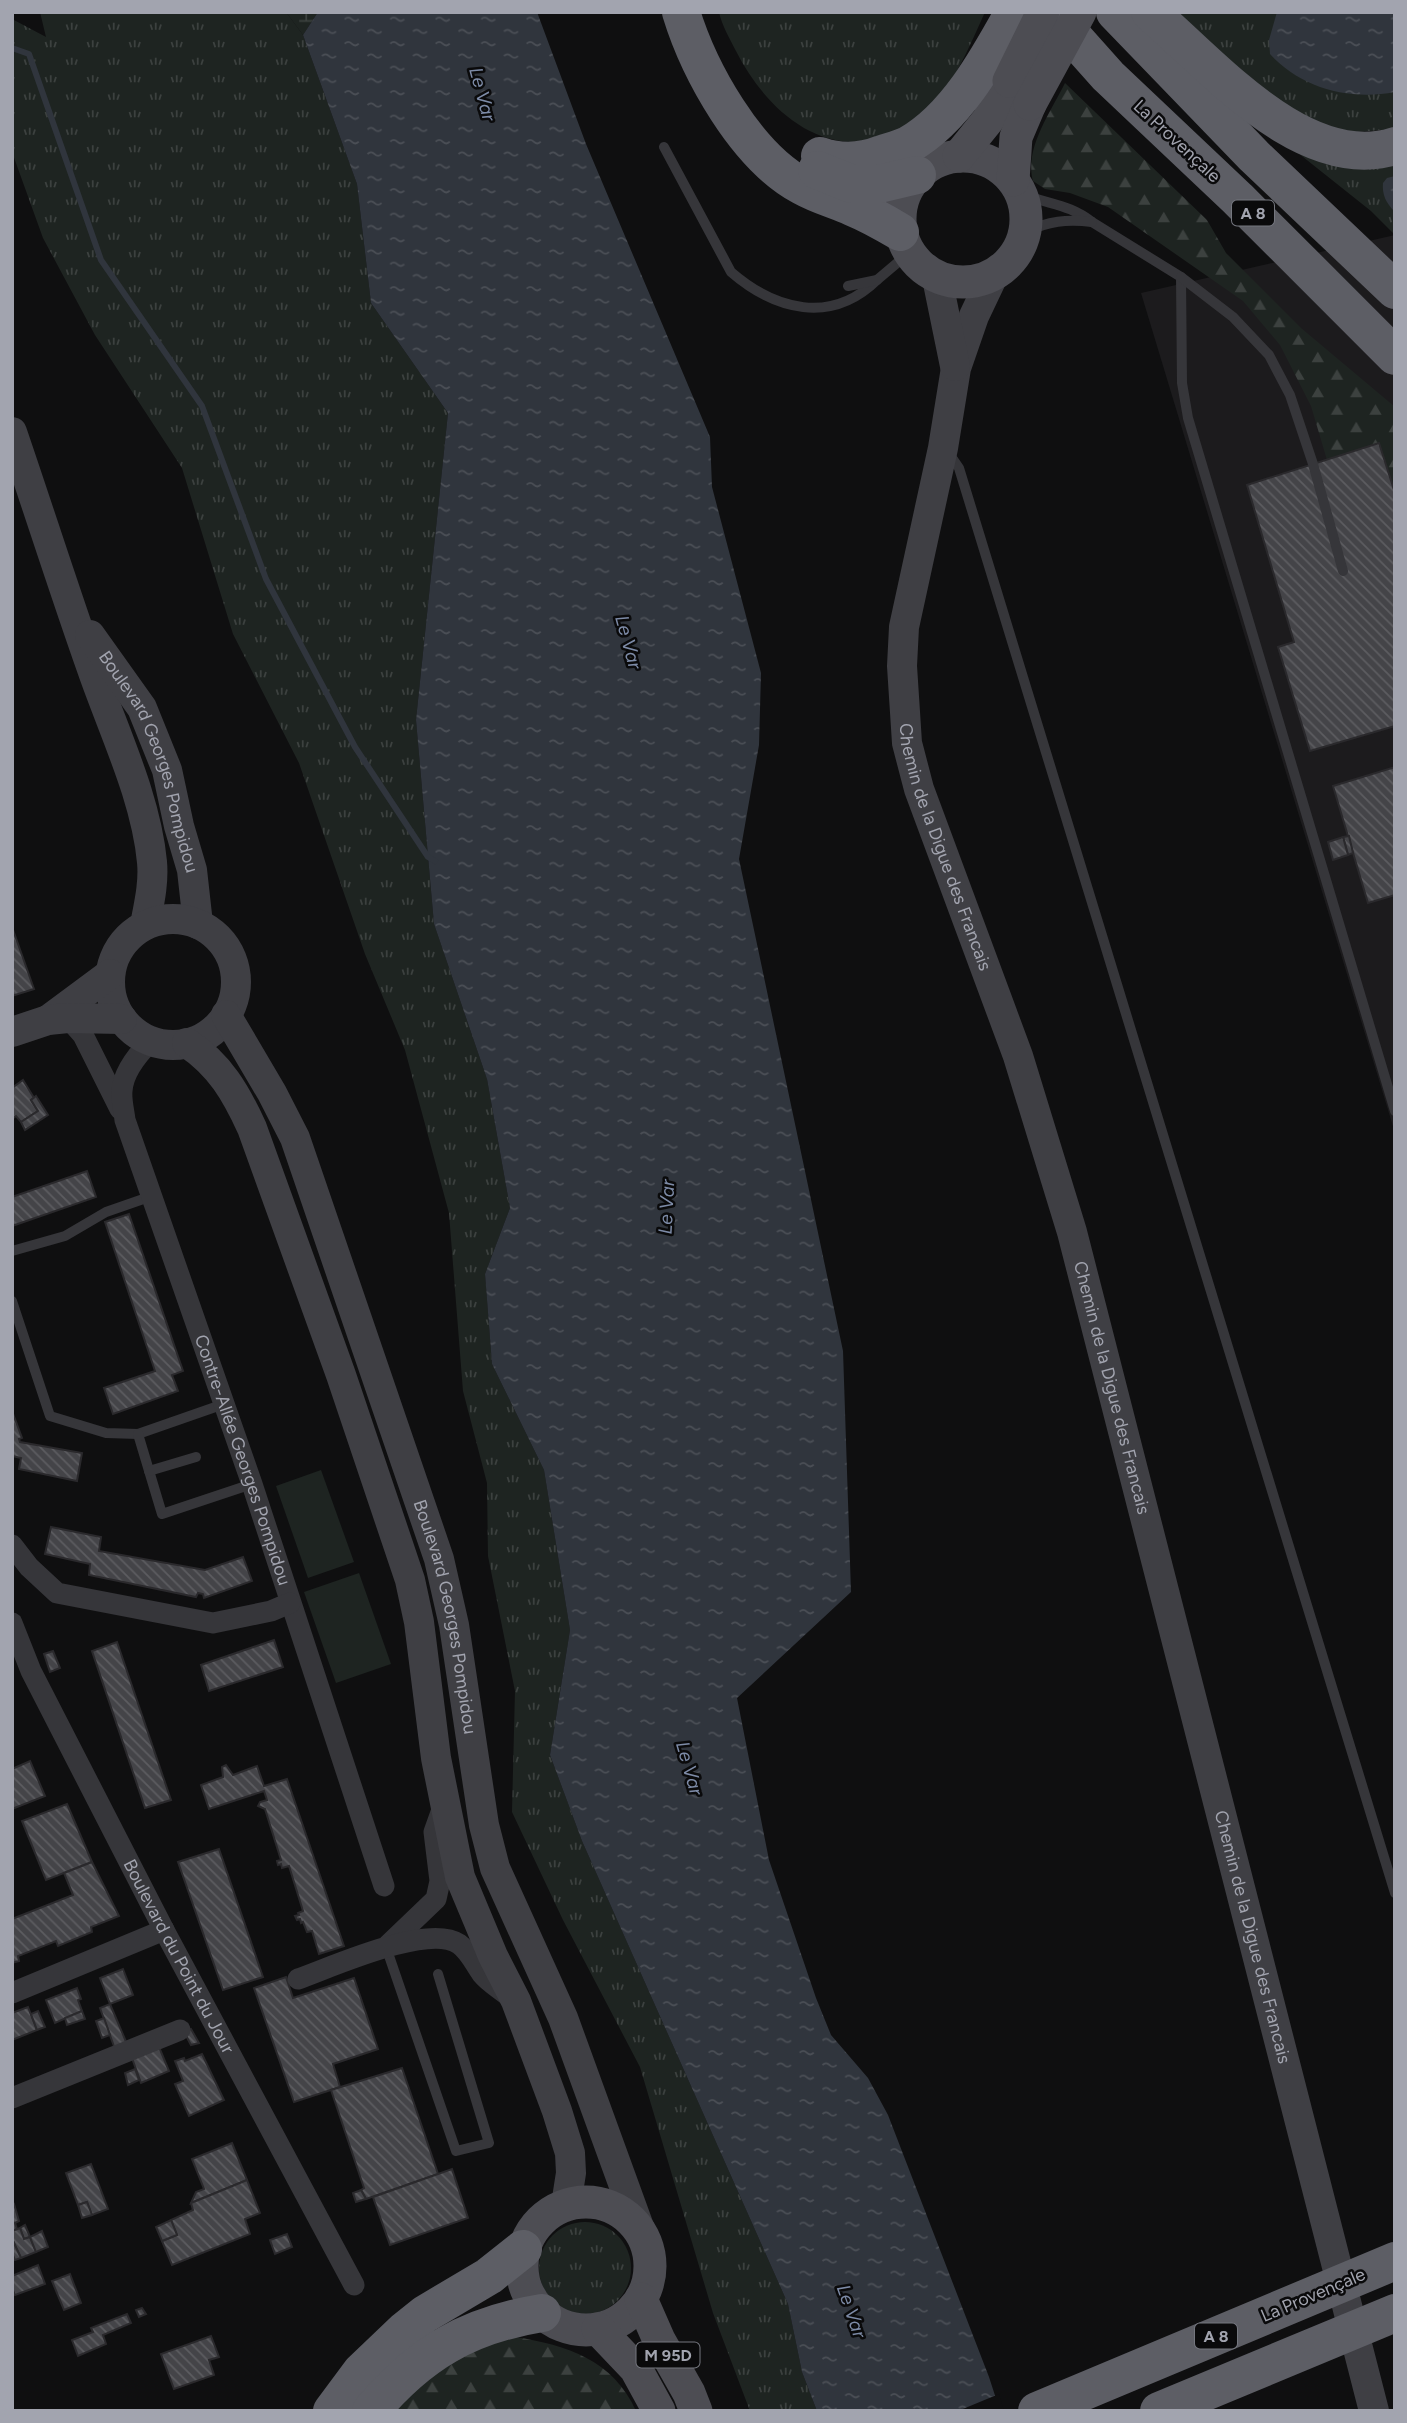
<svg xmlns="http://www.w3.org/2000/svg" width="1407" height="2423" viewBox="0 0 1407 2423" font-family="Figtree,sans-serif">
<defs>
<pattern id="grass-tufts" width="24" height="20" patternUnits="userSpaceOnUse" patternTransform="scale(1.75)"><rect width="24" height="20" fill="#1e2421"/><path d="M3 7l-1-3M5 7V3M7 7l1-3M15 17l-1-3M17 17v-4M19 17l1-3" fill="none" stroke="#3c413f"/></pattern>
<pattern id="forest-firs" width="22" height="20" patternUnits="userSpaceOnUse" patternTransform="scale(1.75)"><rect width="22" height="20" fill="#1e2421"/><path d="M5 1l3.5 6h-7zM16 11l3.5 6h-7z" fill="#3c413f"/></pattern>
<pattern id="wetland-marsh" width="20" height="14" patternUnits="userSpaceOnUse" patternTransform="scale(1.75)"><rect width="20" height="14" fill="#1e2421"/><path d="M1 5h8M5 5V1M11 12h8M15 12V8" fill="none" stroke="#3c413f"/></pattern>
<pattern id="water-ripples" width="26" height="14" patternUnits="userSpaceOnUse" patternTransform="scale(1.75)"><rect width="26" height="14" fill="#30353d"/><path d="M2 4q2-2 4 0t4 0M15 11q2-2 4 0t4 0" fill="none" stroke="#4b4f56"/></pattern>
<pattern id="building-back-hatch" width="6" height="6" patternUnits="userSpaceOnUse" patternTransform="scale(1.75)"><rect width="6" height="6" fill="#444448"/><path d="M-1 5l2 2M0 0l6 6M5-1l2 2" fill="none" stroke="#5c5c60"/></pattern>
</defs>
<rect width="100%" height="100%" fill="#0f0f10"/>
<path fill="#1c1b1d" d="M1395,235V1133L1141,293Z"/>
<g fill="url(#grass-tufts)">
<path d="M40,12H286L303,35L357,184L371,303L448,413L416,720L434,924L487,1079L510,1208L485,1274L492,1364L544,1470L570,1630L550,1755L582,1841L788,2304L802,2372L817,2411H750L713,2313L640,2067L563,1920L512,1812L515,1691L488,1556L487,1483L463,1391L449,1213L405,1050L365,954L299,763L233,634L182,468L95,335L43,238L12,152V19L46,37Z"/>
<path d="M719,12H985C969,47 952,91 921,116C846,175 773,124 736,51C730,39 722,26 719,12Z"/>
<path d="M1172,12H1395V129L1343,133L1288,111Z"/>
<path d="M1278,137L1395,163V235L1371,211Z"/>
<circle cx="585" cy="2268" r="46"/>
</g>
<g fill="url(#forest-firs)">
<path d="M1065,83L1207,220L1226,253L1301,328L1395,407V493L1379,444L1327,460L1311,406L1280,345L1243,301L1108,207L1070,193L1045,189L1033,181C1024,148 1051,112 1065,83Z"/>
<path d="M515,2337C567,2345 613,2360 636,2411H391L438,2370L472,2350Z"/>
</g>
<path fill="url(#wetland-marsh)" d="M286,12H318L303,35Z"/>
<g fill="#1e2421">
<path d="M321,1470L354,1562L308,1578L276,1486Z"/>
<path d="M359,1573L391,1664L336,1683L304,1592Z"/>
</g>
<g fill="url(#water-ripples)">
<path d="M318,12H537L586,144L710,437L712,487L761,673L759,745L739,859L843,1351L851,1592L737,1698L769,1860L816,1998L831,2035L868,2078L888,2115L989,2377L1000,2411H817L802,2372L788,2304L582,1841L550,1755L570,1630L544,1470L492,1364L485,1274L510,1208L487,1079L434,924L416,720L448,413L371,303L357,184L303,35Z"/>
<path d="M1277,12H1395V92C1349,101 1301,88 1270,54L1269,40Z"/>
<path d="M1395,176V212C1386,203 1382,195 1383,183L1387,178Z"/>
</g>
<path fill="#0f0f10" d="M999,2394L1004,2411H958Z"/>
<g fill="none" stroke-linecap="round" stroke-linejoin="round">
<path stroke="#30353d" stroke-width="6" d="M12,48L29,54L101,260L202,406L266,579L355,747L428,857L435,861"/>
</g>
<g fill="url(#building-back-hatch)" stroke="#2a292c" stroke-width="2">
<path d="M1379,443L1395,493V726L1310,751L1278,647L1294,642L1247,485Z"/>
<path d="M1395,767V895L1368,903L1333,786Z"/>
<path d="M1349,836L1353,853L1348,855L1343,837Z"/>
<path d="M1343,837L1348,855L1333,860L1328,842Z"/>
<path d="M12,927L34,989L12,996Z"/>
<path d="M23,1080L34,1098L31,1100L38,1111L21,1122L16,1116L12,1119V1088Z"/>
<path d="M36,1096L48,1115L25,1130L21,1122L38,1111L31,1100Z"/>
<path d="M87,1171L96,1197L12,1226V1197Z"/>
<path d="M129,1214L183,1371L172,1375L178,1391L113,1414L104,1388L155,1371L105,1222Z"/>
<path d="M12,1411L22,1438L19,1439L20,1442L82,1453L77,1481L19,1469L21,1458L12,1456Z"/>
<path d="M51,1527L101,1537L99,1551L205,1570L243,1557L252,1581L204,1598L203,1594L198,1593L196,1597L89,1575L90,1564L45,1554Z"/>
<path d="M274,1640L283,1667L209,1691L201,1665Z"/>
<path d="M117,1642L171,1800L145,1808L92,1651Z"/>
<path d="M53,1651L60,1668L50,1672L44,1654Z"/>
<path d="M30,1761L45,1796L12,1809V1769Z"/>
<path d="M226,1765L233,1775L257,1766L264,1786L287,1779L344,1946L319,1954L312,1931L307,1932L303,1922L301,1923L300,1919L297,1920L295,1916L299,1915L298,1913L303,1911L289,1866L282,1868L281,1864L278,1865L277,1861L281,1860L265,1809L258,1806L260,1802L267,1800L264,1791L209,1809L201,1785L223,1777L222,1767Z"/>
<path d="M67,1804L92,1862L46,1880L22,1821Z"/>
<path d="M219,1849L263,1977L223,1990L178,1862Z"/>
<path d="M92,1862L119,1916L91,1927L92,1932L58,1946L56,1941L18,1956L19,1961L12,1963V1919L73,1895L64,1873Z"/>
<path d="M123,1969L133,1995L110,2004L100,1978Z"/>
<path d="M286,1977L293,1998L354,1978L378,2049L333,2064L340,2087L294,2102L254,1988Z"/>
<path d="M77,1988L81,1999L78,2000L82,2011L55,2023L46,2000Z"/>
<path d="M110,2004L127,2044L115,2049L100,2008Z"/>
<path d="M28,2007L37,2030L12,2040V2013Z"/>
<path d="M38,2011L45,2027L37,2030L31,2014Z"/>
<path d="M82,2011L85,2019L67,2025L65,2018Z"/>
<path d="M104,2018L110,2035L102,2038L96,2021Z"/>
<path d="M191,2029L199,2043L191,2045L184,2032Z"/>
<path d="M159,2047L169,2071L141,2083L132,2058Z"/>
<path d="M202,2054L224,2100L189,2116L175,2084L183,2081L175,2061L184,2058L185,2061Z"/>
<path d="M402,2068L438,2174L366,2199L361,2190L364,2188L331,2090Z"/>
<path d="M135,2069L139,2080L128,2085L125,2073Z"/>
<path d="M232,2143L247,2180L191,2203L196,2192L204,2189L192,2159Z"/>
<path d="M91,2164L108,2209L92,2215L87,2202L78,2205L66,2173Z"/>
<path d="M452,2169L468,2218L390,2245L373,2197Z"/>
<path d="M247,2180L260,2213L245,2219L250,2234L172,2265L162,2241L177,2235L171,2220L193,2210L191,2203Z"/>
<path d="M361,2190L366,2199L356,2202L353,2193Z"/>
<path d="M87,2202L92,2215L82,2218L78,2205Z"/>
<path d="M14,2204L19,2221L15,2223L17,2229L12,2231V2205Z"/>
<path d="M171,2220L177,2235L162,2241L156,2227Z"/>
<path d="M25,2225L30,2237L24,2239L20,2228Z"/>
<path d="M20,2228L24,2239L30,2237L36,2252L21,2258L12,2239V2231Z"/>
<path d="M42,2231L48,2247L36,2252L30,2237Z"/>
<path d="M287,2234L292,2247L275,2254L270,2240Z"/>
<path d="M12,2239L21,2258L15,2260L12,2253Z"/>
<path d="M38,2265L45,2284L15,2295L12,2288V2276Z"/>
<path d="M70,2274L81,2303L64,2310L52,2281Z"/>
<path d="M142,2308L146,2314L139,2317L136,2310Z"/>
<path d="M127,2314L131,2323L103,2335L106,2344L78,2356L72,2340L93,2332L91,2328Z"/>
<path d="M211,2336L219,2357L209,2360L214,2375L174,2389L161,2354Z"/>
</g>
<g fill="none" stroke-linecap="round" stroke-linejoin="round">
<g stroke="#36363a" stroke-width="10">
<path d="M664,147L731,272C775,310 831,325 877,280"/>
<path d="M1021,193C1047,205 1068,203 1092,222L1181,277L1182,383L1188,418L1395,1111"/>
<path d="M1026,232C1048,221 1067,219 1092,222"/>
<path d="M1181,277L1233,317L1269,355L1290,395L1313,464L1343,571"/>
<path d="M848,286L877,280L909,253"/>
<path d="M948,452L959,468L1395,1893"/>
<path d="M12,1251L65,1236L106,1212L152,1196"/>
<path d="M12,1301L50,1416L106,1433L138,1434L224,1404"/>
<path d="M138,1434L162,1514L252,1484"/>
<path d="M149,1471L196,1457"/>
<path d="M386,1947L456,2151L489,2143L438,1974"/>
</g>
<g stroke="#36363a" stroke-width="21">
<path d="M68,1018L83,1035L120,1109"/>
<path id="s1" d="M151,1041C138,1054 123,1072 122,1091C121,1100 124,1111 125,1120L252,1484L384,1886"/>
<path d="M12,1545L29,1567L57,1593L213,1623L271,1611L290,1603"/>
<path id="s2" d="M12,1623L31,1671L164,1930L354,2285"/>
<path d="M388,1945L436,1899L440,1881L434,1832L444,1804"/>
<path d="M298,1979C332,1967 428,1923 459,1944C470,1952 474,1963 482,1974C489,1983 502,1990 511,1998"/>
<path d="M12,1993L164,1930"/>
<path d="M12,2098L180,2030"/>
</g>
<g stroke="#3f3f44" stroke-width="30">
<path id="s3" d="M993,276L974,316L956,368L943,448L904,627L902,666L907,743L919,789L1018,1056L1072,1232L1374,2411"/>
<path d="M937,278L955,366"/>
<path d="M12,432C39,511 64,590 92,669C113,730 146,797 152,862C154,883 149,904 145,925"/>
<path id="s4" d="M90,635L142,708L167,770L179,826L192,870L198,924"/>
<circle cx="173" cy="982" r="63"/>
<path id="s5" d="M226,1015L272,1093L295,1138L439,1559L454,1625L484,1825L495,1868L563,2018L639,2227"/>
<path d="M48,1020L110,974"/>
<path d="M12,1032L48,1020L68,1018L122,1019"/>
<path d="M187,1043C220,1065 236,1093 252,1128L341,1375L410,1580L419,1622L436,1758L460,1877L493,1956L516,2001L557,2111L570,2153L571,2173L566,2205"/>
</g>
<g stroke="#4d4d53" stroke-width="33">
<circle cx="963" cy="219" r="63"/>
<path d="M959,156L988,120L1009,81"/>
<path d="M1013,180L1016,137L1030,104"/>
<circle cx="586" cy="2266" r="64"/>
<path d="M641,2299L659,2340L689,2393L696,2411"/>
<path d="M598,2329L636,2369L659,2411"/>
</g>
<g stroke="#5d5e65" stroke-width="38">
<path d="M681,12C699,71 746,156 802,186C818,195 836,200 852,207C869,214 885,223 900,232"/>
<path d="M1051,12L1108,76L1238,199L1395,356"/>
<path d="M1115,12L1254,156L1395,290"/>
<path d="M1150,12C1212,65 1304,175 1395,146"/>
<path d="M820,156C840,163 862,162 882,154C891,151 900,149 908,145C956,118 988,59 1014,12"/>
<path d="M817,170L852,184H879L917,175"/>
<path d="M332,2411L361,2372L405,2330L425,2314L489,2276L523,2249"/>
<path d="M371,2411C420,2353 468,2325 542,2313"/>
</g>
<g stroke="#4d4d53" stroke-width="33">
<path d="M1009,81L1043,12"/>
<path d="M1030,104L1080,12"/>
</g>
<g stroke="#5d5e65" stroke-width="38">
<path d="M1037,2411L1395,2261"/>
<path d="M1159,2411L1395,2313"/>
</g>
</g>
<g text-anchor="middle" stroke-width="5" stroke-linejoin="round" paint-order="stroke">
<g fill="#0a0a0b" stroke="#74767e" stroke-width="2">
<rect x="1232" y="200.5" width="42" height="25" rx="5"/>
<rect x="1195" y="2323.5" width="42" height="25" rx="5"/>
<rect x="636.5" y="2342.5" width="63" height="25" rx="5"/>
</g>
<g font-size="16" font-weight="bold" fill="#a2a4af">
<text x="1253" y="219">A 8</text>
<text x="1216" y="2342">A 8</text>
<text x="668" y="2361">M 95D</text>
</g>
<g font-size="18" fill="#a2a4af" stroke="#0a0a0b">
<text transform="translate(1177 141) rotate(43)" y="6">La Provençale</text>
<text dy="6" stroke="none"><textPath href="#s4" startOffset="142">Boulevard Georges Pompidou</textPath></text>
<text dy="6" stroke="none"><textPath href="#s3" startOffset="590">Chemin de la Digue des Francais</textPath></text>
<text dy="6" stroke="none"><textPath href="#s3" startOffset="1157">Chemin de la Digue des Francais</textPath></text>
<text dy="6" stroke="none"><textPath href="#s1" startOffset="448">Contre-Allée Georges Pompidou</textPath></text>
<text dy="6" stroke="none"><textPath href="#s5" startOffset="644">Boulevard Georges Pompidou</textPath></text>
<text dy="6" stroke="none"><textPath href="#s3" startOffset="1724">Chemin de la Digue des Francais</textPath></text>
<text dy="6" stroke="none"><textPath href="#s2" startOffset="373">Boulevard du Point du Jour</textPath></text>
<text transform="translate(1313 2295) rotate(-23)" y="6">La Provençale</text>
</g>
<g font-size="19" font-style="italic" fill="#7d8ba7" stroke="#0a0a0b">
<text transform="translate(483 94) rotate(75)" y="7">Le Var</text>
<text transform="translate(629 642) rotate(75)" y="7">Le Var</text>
<text transform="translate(666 1207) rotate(-87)" y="7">Le Var</text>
<text transform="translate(690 1768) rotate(74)" y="7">Le Var</text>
<text transform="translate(852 2311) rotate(71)" y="7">Le Var</text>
</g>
</g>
<rect width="1407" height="2423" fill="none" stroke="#a2a4af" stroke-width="28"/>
</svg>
